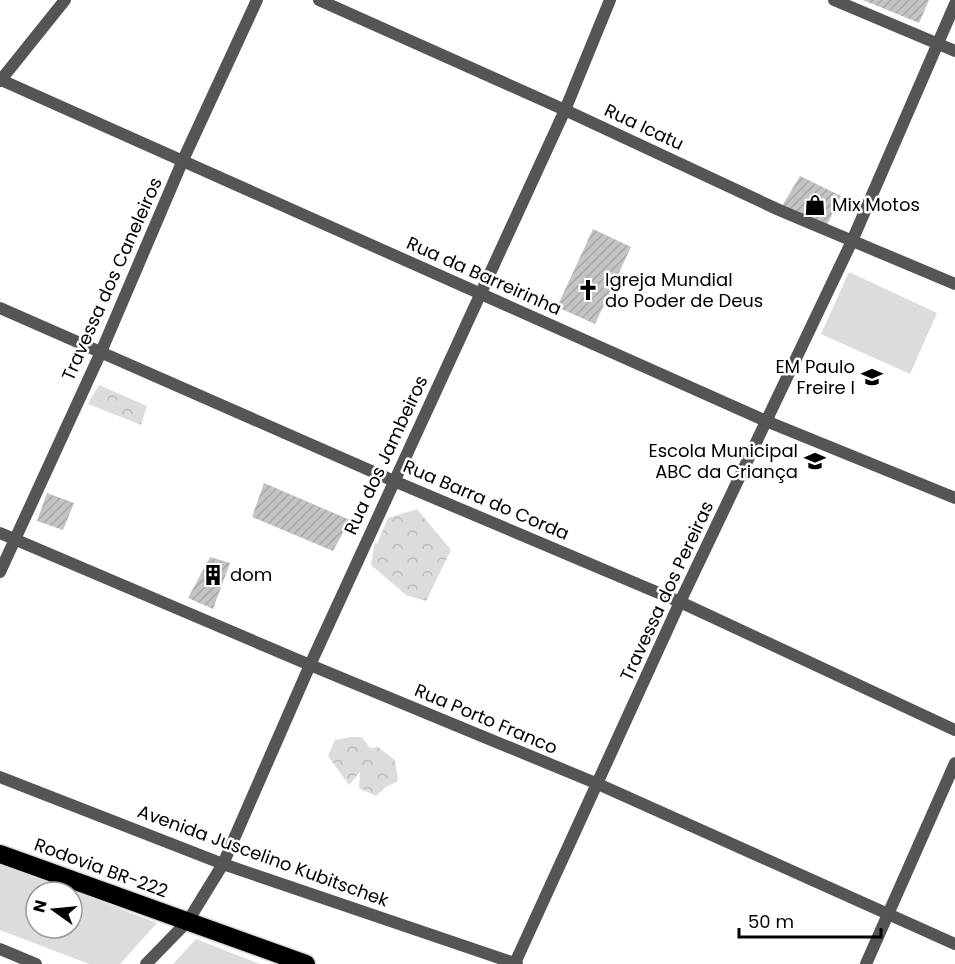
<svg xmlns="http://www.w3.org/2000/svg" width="955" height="964" viewBox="0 0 955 964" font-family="Poppins,sans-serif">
<defs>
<pattern id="forest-crowns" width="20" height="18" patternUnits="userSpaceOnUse" patternTransform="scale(1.5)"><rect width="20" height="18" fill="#dcdcdc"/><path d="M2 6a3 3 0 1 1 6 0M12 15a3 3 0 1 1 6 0" fill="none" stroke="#bbb"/></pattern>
<pattern id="building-hatch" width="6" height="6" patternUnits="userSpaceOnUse" patternTransform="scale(1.5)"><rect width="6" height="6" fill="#c4c4c4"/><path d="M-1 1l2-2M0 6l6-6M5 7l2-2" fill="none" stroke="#a7a7a7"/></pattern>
</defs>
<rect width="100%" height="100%" fill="#fff"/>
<g fill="url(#forest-crowns)">
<path d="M99,385L147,406L141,425L88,404Z"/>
<path d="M417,509L451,550L426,601L406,595L371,565L375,541L377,544L388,518Z"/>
<path d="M351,737H362L370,748L378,747L395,760L398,781L386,787L376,796L359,788L360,772L349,785L328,756L335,740Z"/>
</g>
<g fill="#dcdcdc" fill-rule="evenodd">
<path d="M849,272L937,313L910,374L821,334Z"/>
<path d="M0,864L21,871L157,923L120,964H89L0,930ZM36,892H72V928H36Z"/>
<path d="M196,939L260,964H173Z"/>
</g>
<g fill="url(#building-hatch)">
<path d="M863,0H929L919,23Z"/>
<path d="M800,176L841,196L827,225L782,206Z"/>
<path d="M593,229L631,247L595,324L557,307Z"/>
<path d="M264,483L350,520L333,551L252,517Z"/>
<path d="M47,493L74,503L63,530L37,521Z"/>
<path d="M210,557L230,563L213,609L188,598Z"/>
</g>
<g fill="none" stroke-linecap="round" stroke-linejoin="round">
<defs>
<path id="highway" d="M0,854L306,964"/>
</defs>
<use href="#highway" stroke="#dbdbdb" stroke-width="21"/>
<g stroke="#555" stroke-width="12">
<path d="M319,0L565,110L779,210L955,284"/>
<path d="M834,0L955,51"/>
<path d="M1,80L766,421L955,498"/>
<path d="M0,81L65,0"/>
<path d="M0,308L394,481L680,602L955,730"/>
<path d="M0,533L310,665L598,784L955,944"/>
<path d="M0,572L101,352L183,160L257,0"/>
<path d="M0,777L223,864L517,964"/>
<path d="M0,949L36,964"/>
<path d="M515,963L680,602L852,241L955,4"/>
<path d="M146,964L188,921L223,864L310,665L565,110L610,0"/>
<path d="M866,964L955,763"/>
</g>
<use href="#highway" stroke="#000" stroke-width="18"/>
</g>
<defs>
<symbol id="shop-bare" viewBox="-9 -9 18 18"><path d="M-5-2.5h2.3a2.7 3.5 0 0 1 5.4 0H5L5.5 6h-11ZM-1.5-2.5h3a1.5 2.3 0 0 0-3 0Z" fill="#000" stroke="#fff" stroke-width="2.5" paint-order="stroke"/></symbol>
<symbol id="church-bare" viewBox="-9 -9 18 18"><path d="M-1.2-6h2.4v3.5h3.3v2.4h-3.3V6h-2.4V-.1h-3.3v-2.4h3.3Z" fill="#000" stroke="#fff" stroke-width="2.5" paint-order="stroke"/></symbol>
<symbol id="school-bare" viewBox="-9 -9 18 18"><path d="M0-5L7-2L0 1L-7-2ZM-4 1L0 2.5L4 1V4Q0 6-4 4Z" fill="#000" stroke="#fff" stroke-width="2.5" paint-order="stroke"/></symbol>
<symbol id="building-bare" viewBox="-9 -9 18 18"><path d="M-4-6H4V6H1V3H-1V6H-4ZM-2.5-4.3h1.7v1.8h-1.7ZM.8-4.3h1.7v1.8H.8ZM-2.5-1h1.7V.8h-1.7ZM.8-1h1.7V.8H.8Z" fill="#000" stroke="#fff" stroke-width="2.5" paint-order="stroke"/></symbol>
</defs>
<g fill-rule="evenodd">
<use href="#shop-bare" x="800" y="190" width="30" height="30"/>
<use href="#church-bare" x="573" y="275" width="30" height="30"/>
<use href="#school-bare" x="857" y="362" width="30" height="30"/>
<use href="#school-bare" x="800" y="446" width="30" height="30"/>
<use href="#building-bare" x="198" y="560" width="30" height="30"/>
</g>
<g text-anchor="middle" stroke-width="5" stroke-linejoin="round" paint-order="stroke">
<g font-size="18" fill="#000" stroke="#fff">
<text transform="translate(644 127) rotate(25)" y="6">Rua Icatu</text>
<text transform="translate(484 276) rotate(24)" y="6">Rua da Barreirinha</text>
<text transform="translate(112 279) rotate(-66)" y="6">Travessa dos Caneleiros</text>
<text transform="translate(386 455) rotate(-65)" y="6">Rua dos Jambeiros</text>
<text transform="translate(486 500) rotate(23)" y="6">Rua Barra do Corda</text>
<text transform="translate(667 591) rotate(-65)" y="6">Travessa dos Pereiras</text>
<text transform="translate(486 719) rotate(23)" y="6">Rua Porto Franco</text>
<text transform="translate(263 856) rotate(20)" y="6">Avenida Juscelino Kubitschek</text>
<text transform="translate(101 868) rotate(20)" y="6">Rodovia BR-222</text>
</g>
<g font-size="18" fill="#000" stroke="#fff" text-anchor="start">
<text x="832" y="211">Mix Motos</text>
<text x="605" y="286">Igreja Mundial<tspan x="605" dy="21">do Poder de Deus</tspan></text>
<text x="855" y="373" text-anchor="end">EM Paulo<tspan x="855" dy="21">Freire I</tspan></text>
<text x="798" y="457" text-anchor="end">Escola Municipal<tspan x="798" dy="21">ABC da Criança</tspan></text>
<text x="230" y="581">dom</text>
</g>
</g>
<g transform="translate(54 910) rotate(285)"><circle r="28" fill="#ffffff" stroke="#999999" stroke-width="1.5"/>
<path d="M0-4.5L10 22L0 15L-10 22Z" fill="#000000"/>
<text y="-9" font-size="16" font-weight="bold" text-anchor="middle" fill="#000000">N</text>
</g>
<path d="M739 928v9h142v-9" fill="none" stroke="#000000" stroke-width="3"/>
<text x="748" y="928" font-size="18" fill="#000000" stroke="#ffffff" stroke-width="4.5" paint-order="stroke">50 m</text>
</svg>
